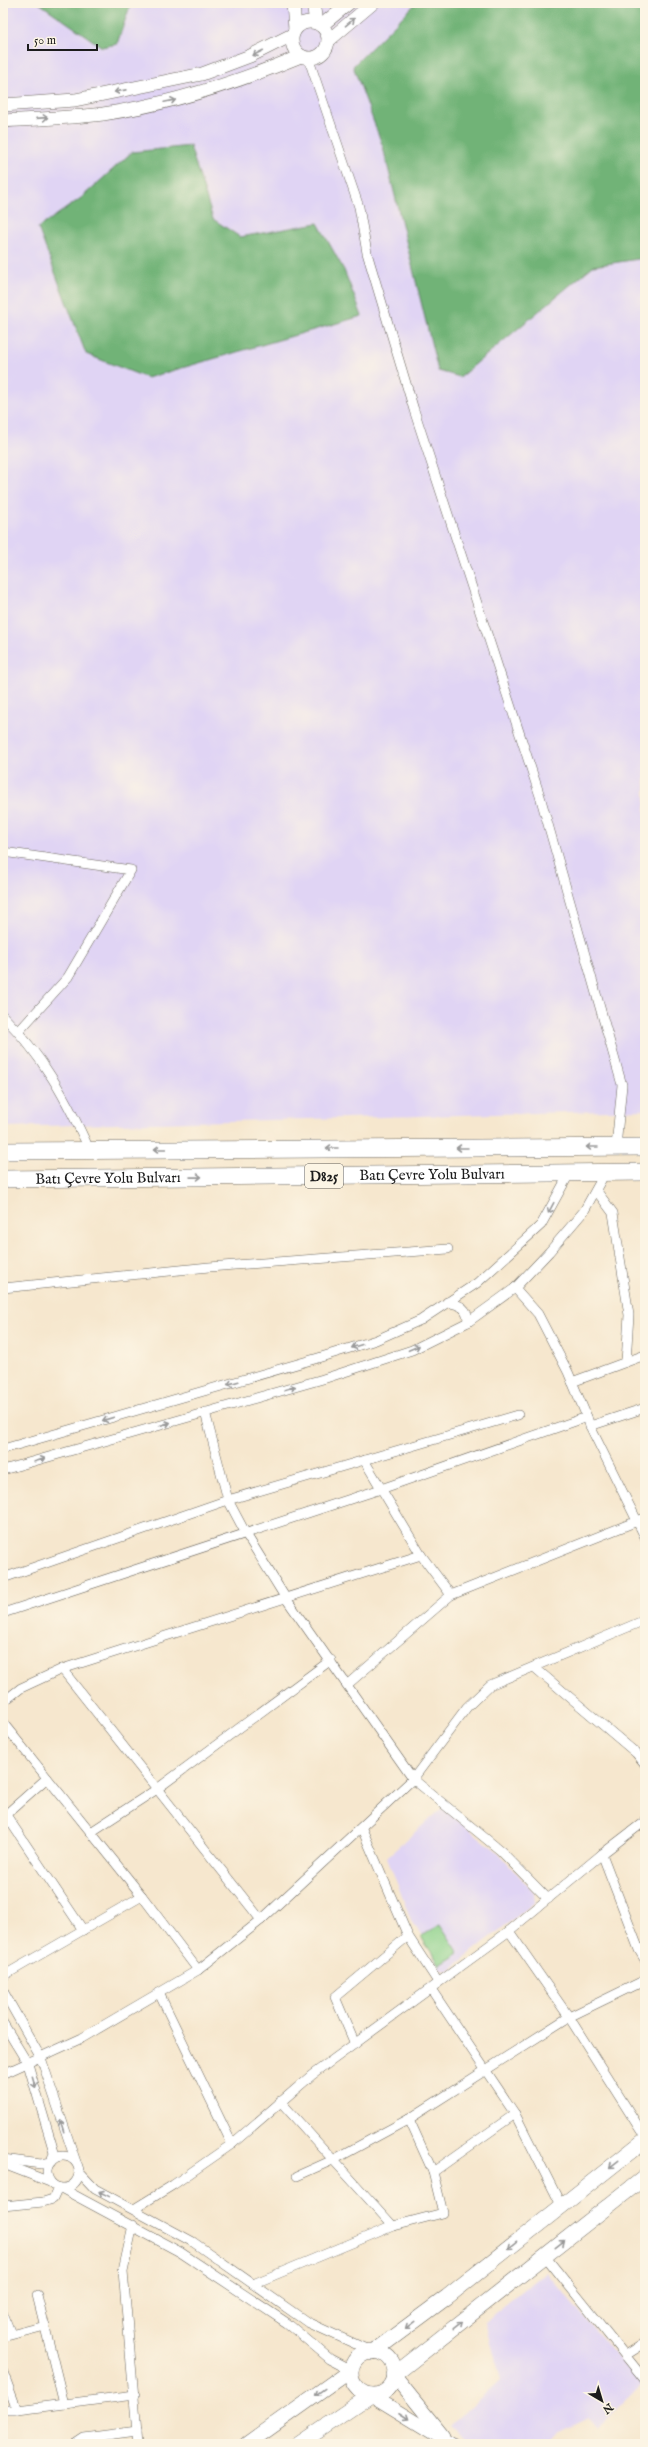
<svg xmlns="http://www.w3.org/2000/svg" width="648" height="2447" viewBox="0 0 648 2447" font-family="'IM FELL English',serif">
<rect width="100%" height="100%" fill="#fcf5e5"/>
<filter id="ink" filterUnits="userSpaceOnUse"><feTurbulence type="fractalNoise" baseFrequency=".025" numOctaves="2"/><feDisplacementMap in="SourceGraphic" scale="8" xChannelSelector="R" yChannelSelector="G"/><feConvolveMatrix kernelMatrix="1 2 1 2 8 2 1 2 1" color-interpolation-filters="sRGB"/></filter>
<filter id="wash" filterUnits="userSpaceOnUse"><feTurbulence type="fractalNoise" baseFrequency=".012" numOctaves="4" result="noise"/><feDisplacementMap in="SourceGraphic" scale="16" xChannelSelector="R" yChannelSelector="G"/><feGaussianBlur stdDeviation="0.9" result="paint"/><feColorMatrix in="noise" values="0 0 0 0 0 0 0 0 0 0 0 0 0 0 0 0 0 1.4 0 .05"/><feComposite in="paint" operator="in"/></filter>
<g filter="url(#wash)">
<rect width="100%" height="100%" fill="#f6e7ce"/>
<g fill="#e0d4f4">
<path d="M3,3H645V1110L3,1127Z"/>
<path d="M442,1808L498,1852L534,1893L535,1902L448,1971L441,1970L410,1917L387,1857Z"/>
<path d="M546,2272L642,2385L598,2428L589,2418L558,2433L547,2444H471L450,2426L501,2380L485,2321Z"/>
</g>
<path fill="#8cd18b" stroke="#547654" d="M440,1924L459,1953L440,1965L421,1937Z"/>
<g fill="#71b377" stroke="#46684a">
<path d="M39,3H131L117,44L102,47Z"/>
<path d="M416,3H645V258L593,266L460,377L438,371L383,147L353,66Z"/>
<path d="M190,146L213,219L240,237L318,223L344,270L362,316L147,378L86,354L38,228L81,198L132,152Z"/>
</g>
</g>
<g filter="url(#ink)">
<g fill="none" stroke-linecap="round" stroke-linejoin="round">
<defs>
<g id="street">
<path d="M309,60L359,207L367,253L414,410L540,796L622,1085L616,1147"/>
<path d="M3,852L131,870L68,977L19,1031"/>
<path d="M3,1016C43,1056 66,1098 89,1149"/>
<path d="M596,1190L613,1213L629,1315L626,1362"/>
<path d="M3,1288L209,1267L448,1249"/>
<path d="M515,1288L538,1314L568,1372L587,1417"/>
<path d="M447,1302C461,1305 468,1308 468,1322"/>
<path d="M572,1382L645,1355"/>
<path d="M205,1412L228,1500L246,1534L285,1597L413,1779L501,1851L548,1899"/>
<path d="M590,1426L645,1537"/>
<path d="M3,1449L318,1358L376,1340L421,1320L477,1283L541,1225L569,1174"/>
<path d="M364,1460L421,1555L451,1595"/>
<path d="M3,1470L323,1379L412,1350L468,1322L515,1288L549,1252L584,1211L605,1173"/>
<path d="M3,1578L228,1500L518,1415"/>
<path d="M3,1613L381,1489L587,1417L590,1426L645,1408"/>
<path d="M534,1667L636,1753L645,1764"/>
<path d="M62,1669L261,1920"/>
<path d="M348,1684L451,1595L645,1518"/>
<path d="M3,1702L21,1688L62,1669L421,1555"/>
<path d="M3,1723L142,1896L198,1970"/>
<path d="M6,1815L83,1930"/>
<path d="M3,1817L47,1778"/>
<path d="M362,1829L408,1936L438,1982"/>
<path d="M91,1832L157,1789L331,1660"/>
<path d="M602,1854L639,1950L645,1960"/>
<path d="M509,1931L569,2017L645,2137"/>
<path d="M3,1976L142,1896"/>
<path d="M431,1989L515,2114L561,2205"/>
<path d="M3,1991L41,2058L76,2162"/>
<path d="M159,1993L232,2144"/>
<path d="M3,2023L28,2064L54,2152L51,2162L41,2164L3,2159"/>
<path d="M355,2044L335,1997L408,1936"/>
<path d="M3,2074L82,2038L198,1970L261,1920L413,1779L467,1707L490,1685L645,1620"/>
<path d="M280,2101L393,2226"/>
<circle cx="63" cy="2172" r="16"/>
<path d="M6,2165L50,2182"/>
<path d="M79,2172L95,2189L193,2242L307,2322L373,2352"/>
<path d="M433,2172L515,2114"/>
<path d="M297,2176L335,2159L409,2119L569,2017L645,1980"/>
<path d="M63,2189L180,2252L287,2323L330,2359L351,2370"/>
<path d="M3,2206L43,2202L53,2199L58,2188"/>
<path d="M134,2209L173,2185L232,2144L312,2075L509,1931L602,1854L645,1821"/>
<path d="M133,2225L123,2271L138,2444"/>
<path d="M545,2256L645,2380"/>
<path d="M253,2284L393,2226L443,2213L433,2172L409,2119"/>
<path d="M37,2295L64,2404"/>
<path d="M3,2314L11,2334"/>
<path d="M3,2337L45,2326"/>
<path d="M626,2355L645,2343"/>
<path d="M3,2372L17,2410"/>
<path d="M3,2410H17L135,2395"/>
<path d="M75,2444L84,2438L137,2431"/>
</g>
<g id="secondary">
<path d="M293,3L295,29"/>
<path d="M313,3L316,22"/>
<circle cx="310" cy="40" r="18"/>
<path d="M322,25L349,3"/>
<path d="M328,41L373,3"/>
<path d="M3,105L75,100L202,74L250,56L292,35"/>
<path d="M3,121C36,119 70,118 103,114C171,104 238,82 301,56"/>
<path d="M394,2375L443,2436"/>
<path d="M371,2395L451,2444"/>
</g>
<g id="primary">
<circle cx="373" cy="2373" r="22"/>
<path d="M373,2352L447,2297L645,2140"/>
<path d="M394,2375L645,2177"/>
<path d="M247,2444L351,2370"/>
<path d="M299,2444L371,2395"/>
</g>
<g id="highway">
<path d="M3,1151L645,1147"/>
<path id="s1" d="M3,1179L645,1172"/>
</g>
</defs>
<use href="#street" stroke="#68635a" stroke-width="10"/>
<use href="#secondary" stroke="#68635a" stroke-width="14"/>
<use href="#primary" stroke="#68635a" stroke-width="16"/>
<use href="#highway" stroke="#68635a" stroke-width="18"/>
<use href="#street" stroke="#fff" stroke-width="9"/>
<use href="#secondary" stroke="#fff" stroke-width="13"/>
<use href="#primary" stroke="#fff" stroke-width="15"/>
<use href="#highway" stroke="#fff" stroke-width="17"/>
</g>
<defs><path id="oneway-shaft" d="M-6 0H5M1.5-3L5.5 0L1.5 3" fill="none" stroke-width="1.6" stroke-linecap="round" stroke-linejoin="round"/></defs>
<g stroke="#999">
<use href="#oneway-shaft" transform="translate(350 22) rotate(-40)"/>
<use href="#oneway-shaft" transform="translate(258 53) rotate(153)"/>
<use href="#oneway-shaft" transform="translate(120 91) rotate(169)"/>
<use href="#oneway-shaft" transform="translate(170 101) rotate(-12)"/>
<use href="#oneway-shaft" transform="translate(42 118) rotate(-4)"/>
<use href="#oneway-shaft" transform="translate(592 1147) rotate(180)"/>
<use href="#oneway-shaft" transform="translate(332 1148) rotate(180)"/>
<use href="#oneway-shaft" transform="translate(462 1148) rotate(180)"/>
<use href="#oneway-shaft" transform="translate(160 1149) rotate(180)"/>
<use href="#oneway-shaft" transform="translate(196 1177) rotate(-1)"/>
<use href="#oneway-shaft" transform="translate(551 1208) rotate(118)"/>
<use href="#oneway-shaft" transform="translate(357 1346) rotate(162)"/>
<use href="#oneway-shaft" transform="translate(414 1348) rotate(-23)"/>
<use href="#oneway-shaft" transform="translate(233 1383) rotate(164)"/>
<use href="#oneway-shaft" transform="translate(290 1388) rotate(-16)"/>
<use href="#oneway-shaft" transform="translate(108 1419) rotate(164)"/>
<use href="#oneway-shaft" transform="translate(165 1424) rotate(-16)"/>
<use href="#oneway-shaft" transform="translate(40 1460) rotate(-16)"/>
<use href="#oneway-shaft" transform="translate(34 2082) rotate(74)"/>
<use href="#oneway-shaft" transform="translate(62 2126) rotate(-107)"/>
<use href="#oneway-shaft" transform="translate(614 2164) rotate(142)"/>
<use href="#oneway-shaft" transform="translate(104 2194) rotate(-154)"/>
<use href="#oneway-shaft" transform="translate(560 2244) rotate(-38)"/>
<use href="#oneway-shaft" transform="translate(512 2245) rotate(141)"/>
<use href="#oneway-shaft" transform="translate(410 2325) rotate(143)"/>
<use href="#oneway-shaft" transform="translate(458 2325) rotate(-38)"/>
<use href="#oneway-shaft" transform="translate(320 2392) rotate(144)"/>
<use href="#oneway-shaft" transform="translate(404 2416) rotate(33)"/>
</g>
</g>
<g text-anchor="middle" stroke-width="4" stroke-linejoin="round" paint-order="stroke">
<rect fill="#fcf5e5" stroke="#5f5d58" stroke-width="1" x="305" y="1164" width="38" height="24" rx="3"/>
<g font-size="14" font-weight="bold" fill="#1c1c1c">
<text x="324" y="1181">D825</text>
</g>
<g font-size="15" fill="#1c1c1c" stroke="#fcf5e5">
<text dy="5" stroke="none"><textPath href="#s1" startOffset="429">Batı Çevre Yolu Bulvarı</textPath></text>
<text dy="5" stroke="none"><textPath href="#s1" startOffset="105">Batı Çevre Yolu Bulvarı</textPath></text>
</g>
</g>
<rect width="648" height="2447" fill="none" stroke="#fcf5e5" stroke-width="16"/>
<g transform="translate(602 2401) rotate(142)" stroke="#fcf5e5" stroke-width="3" paint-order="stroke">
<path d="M0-3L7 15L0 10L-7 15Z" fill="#1c1c1c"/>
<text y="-6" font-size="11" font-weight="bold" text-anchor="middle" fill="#1c1c1c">N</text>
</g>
<path d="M28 44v6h69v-6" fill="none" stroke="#1c1c1c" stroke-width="2"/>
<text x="34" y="44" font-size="12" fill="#1c1c1c" stroke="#fcf5e5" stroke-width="3" paint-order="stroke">50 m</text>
</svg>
